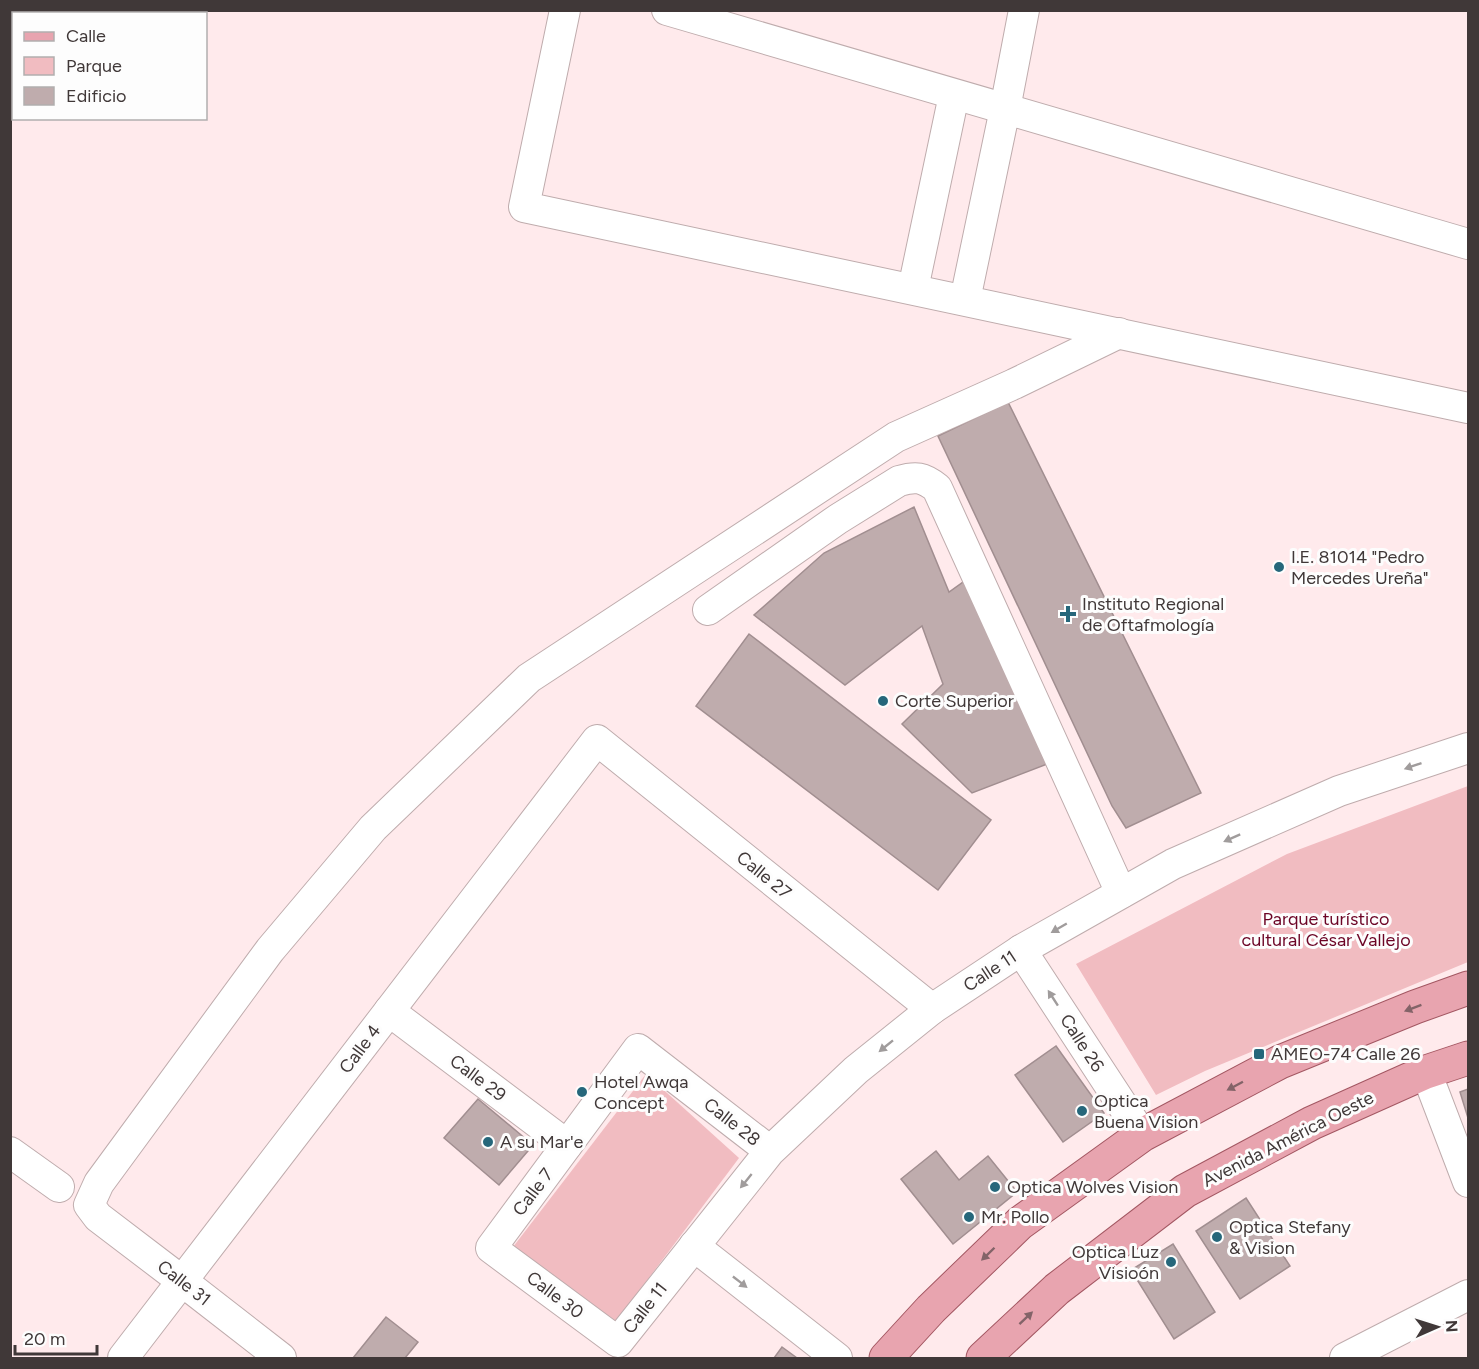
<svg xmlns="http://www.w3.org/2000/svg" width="1479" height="1369" viewBox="0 0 1479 1369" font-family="Figtree,sans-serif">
<rect width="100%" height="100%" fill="#ffeaec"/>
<g fill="#f1bcc1">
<path d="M1468,786V962L1205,1071L1156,1095L1076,964L1287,854Z"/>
<path d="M646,1074L739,1158L615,1323L513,1247Z"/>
</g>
<g fill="#bfacad" stroke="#a18e90" stroke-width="1.5">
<path d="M1008,402L1201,793L1126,828L1112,806L938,436Z"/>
<path d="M914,507L949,592L973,575L1055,761L972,793L902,724L943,684L922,626L845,685L754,615L824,553Z"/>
<path d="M749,634L991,820L938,890L696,706Z"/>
<path d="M1056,1046L1104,1113L1063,1142L1015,1075Z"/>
<path d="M1468,1089V1118L1460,1092Z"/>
<path d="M478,1099L533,1145L499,1185L444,1138Z"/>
<path d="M936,1151L959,1180L988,1156L1017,1192L953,1244L901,1179Z"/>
<path d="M1246,1198L1290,1266L1240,1299L1196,1231Z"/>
<path d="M1173,1244L1215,1312L1174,1339L1131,1270Z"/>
<path d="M386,1317L418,1342L405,1358H353Z"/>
<path d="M782,1347L797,1358H774Z"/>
</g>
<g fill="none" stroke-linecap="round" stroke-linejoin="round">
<defs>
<g id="minor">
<path d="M565,10L524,207L1468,408"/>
<path d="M667,10L1468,244"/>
<path d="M913,289L954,95"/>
<path d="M965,300L1005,109L1024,10"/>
<path d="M708,610L838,519L899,481C916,476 923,477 937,488L1121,893"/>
<path d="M1021,950L1142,1135"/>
<path d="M389,1011L567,1145"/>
<path d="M1426,1072L1468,1182"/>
<path d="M770,1151L638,1049L491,1248L618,1342L770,1151L856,1070L932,1009L1021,950L1173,864L1339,791L1468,748"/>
<path d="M10,1152L59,1187"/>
<path d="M694,1246L837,1358"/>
<path d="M123,1358L597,740L932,1009"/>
<path d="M281,1358L182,1281L98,1217L89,1205L99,1183L270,950L373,828L529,678L896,437L1014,384L1119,333"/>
<path d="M1345,1358L1468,1295"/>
</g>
<g id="major">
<path d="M886,1358L931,1309L1020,1223L1142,1135L1280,1062L1415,1007L1468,988"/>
<path d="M983,1358L1057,1289L1185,1191L1312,1123L1426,1072L1468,1058"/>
</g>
</defs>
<use href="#minor" stroke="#bfacad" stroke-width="32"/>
<use href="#major" stroke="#a35762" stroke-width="35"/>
<use href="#minor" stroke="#fff" stroke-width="30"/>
<use href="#major" stroke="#e8a4af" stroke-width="33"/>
</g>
<defs><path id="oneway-solid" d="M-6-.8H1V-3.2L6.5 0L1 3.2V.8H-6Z" transform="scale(1.5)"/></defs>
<g fill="#a09c9c">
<use href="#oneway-solid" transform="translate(1413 766) rotate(161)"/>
<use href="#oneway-solid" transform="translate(1232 838) rotate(156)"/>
<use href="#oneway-solid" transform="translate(1059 928) rotate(150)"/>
<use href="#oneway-solid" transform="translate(1053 998) rotate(-123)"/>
<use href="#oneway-solid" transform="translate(886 1046) rotate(141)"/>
<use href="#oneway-solid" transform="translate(746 1181) rotate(129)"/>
<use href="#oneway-solid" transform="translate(740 1282) rotate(38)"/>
</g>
<g fill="#836368">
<use href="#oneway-solid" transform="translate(1413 1008) rotate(159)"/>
<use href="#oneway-solid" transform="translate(1235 1086) rotate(152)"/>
<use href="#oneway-solid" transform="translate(988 1254) rotate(136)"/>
<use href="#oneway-solid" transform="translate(1026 1318) rotate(-43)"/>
</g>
<g fill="#26677b" stroke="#fdfdfd" stroke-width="2">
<circle cx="1279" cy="567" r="6"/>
<path d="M1065 605h6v6h6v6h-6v6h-6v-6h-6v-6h6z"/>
<circle cx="883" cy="701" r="6"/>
<rect x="1253" y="1048" width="12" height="12" rx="3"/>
<circle cx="582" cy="1092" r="6"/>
<circle cx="1082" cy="1111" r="6"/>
<circle cx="488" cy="1142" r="6"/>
<circle cx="995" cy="1187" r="6"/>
<circle cx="969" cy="1217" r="6"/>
<circle cx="1217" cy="1237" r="6"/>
<circle cx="1171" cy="1262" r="6"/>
</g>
<g text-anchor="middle" stroke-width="6" stroke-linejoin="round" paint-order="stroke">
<g font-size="18" fill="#403838" stroke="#fdfdfd" text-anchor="start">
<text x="1291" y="563">I.E. 81014 "Pedro<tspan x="1291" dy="21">Mercedes Ureña"</tspan></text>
<text x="1082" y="610">Instituto Regional<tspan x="1082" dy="21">de Oftafmología</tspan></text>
<text x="895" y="707">Corte Superior</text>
<text x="1271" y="1060">AMEO-74 Calle 26</text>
<text x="594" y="1088">Hotel Awqa<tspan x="594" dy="21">Concept</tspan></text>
<text x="1094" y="1107">Optica<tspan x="1094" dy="21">Buena Vision</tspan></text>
<text x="500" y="1148">A su Mar'e</text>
<text x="1007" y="1193">Optica Wolves Vision</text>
<text x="981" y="1223">Mr. Pollo</text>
<text x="1229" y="1233">Optica Stefany<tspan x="1229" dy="21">&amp; Vision</tspan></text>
<text x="1159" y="1258" text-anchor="end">Optica Luz<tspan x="1159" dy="21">Visioón</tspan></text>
</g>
<g font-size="18" fill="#403838" stroke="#fdfdfd">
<text transform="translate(764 875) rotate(39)" y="6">Calle 27</text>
<text transform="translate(990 971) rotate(-33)" y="6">Calle 11</text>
<text transform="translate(1082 1043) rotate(57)" y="6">Calle 26</text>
<text transform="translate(360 1049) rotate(-53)" y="6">Calle 4</text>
<text transform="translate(478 1078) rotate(37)" y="6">Calle 29</text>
<text transform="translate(732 1122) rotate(38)" y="6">Calle 28</text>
<text transform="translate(1288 1139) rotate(-27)" y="6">Avenida América Oeste</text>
<text transform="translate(533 1192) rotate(-53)" y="6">Calle 7</text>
<text transform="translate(184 1283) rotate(38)" y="6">Calle 31</text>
<text transform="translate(555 1295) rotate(37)" y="6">Calle 30</text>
<text transform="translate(645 1308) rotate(-52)" y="6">Calle 11</text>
</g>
<g font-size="18" fill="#6c0526" stroke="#fdfdfd">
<text x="1326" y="925">Parque turístico<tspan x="1326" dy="21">cultural César Vallejo</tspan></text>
</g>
</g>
<rect width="1479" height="1369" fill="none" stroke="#403838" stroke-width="24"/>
<rect x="12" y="12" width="195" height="108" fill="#fdfdfd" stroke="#b1aeae" stroke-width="1.5"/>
<rect x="24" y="32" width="30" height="9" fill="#e8a4af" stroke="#b1aeae" stroke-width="1.5"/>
<text x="66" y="42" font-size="18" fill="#403838">Calle</text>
<rect x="24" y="57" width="30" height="18" fill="#f1bcc1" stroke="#b1aeae" stroke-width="1.5"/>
<text x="66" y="72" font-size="18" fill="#403838">Parque</text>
<rect x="24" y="87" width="30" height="18" fill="#bfacad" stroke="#b1aeae" stroke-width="1.5"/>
<text x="66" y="102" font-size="18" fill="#403838">Edificio</text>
<g transform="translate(1437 1327) rotate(87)" stroke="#fdfdfd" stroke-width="4.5" paint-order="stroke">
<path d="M0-4.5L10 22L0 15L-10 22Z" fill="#403838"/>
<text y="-9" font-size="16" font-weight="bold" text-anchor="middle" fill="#403838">N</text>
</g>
<path d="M15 1345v9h82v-9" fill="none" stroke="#403838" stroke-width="3"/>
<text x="24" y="1345" font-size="18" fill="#403838" stroke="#fdfdfd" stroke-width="4.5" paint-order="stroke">20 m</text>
</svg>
